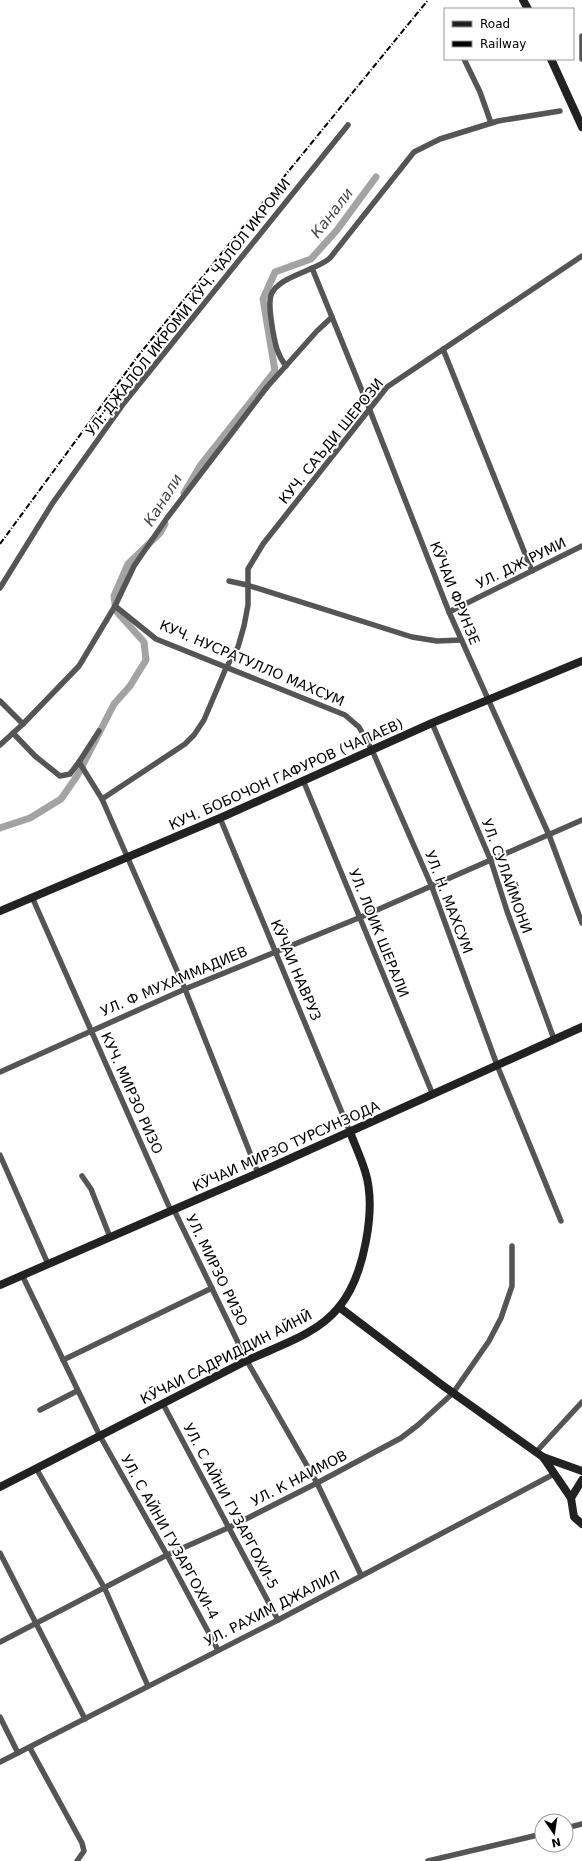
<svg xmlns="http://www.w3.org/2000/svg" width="582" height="1861" viewBox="0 0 582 1861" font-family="'DejaVu Sans',sans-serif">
<rect width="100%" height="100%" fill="#fff"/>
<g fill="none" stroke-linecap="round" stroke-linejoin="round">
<g stroke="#a3a3a3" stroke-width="7">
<path d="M184,493L200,466L275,371L263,299L275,272L311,259L337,230L376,177"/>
<path d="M0,828L30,818L61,799L77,776L114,704L130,686L146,660L144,642L116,611L114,596L128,564L160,533L165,524"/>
</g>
<g stroke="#555" stroke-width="5.5">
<path d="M582,36V59"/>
<path d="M464,59L480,92L491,123"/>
<path d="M312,268L369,408L449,612L549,835L582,923"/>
<path d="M443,349L532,571"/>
<path d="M286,366C276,353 275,342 272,326C271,317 268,304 271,295C278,276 316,271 330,258L414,152L440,139L498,121L560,111"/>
<path d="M229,581L247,585L412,637L437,641L461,640"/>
<path d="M0,588L52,504L124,403L348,125"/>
<path d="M115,606L156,639L345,715L359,727L372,750L432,887L497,1065L561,1221"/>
<path d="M449,612L582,546"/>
<path d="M0,701L23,724"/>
<path d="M432,723L491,861L507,911L554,1039"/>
<path d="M13,733L35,756L60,776L70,774L79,762L102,799L185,989L258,1173"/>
<path d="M0,745L23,724L79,666L115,606L134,566L167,518L267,387L317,331L332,317"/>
<path d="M79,762L99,731"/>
<path d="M303,780L433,1095"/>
<path d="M102,799L185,744L194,735L204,720L226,668L238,647L244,626L248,605V569L263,544L387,387L582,256"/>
<path d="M220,818L350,1132"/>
<path d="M32,897L171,1211"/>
<path d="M0,1072L185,989L361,917L582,820"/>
<path d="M0,1155L48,1264"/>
<path d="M82,1176L91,1189L110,1237"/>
<path d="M174,1210L247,1361L317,1483L361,1575"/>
<path d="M22,1275L100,1436L167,1555L218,1650"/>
<path d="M63,1360L212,1288"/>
<path d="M163,1404L278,1620"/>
<path d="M40,1410L77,1391"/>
<path d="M536,1452L582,1402"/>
<path d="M36,1468L105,1589L148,1686"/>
<path d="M0,1553L85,1719"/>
<path d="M0,1642L167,1555L230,1527L317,1483L401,1438L418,1425L453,1393L489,1341L501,1318L512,1286V1246"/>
<path d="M0,1717L18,1753"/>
<path d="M30,1748L82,1843L84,1851L77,1861"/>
<path d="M0,1762L278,1620L554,1474"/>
<path d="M566,1828L582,1824"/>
<path d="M428,1861L542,1834"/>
</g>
<g stroke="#222" stroke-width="8">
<path d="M523,0L528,9"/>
<path d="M551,59L582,127"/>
<path d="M0,911L220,818L432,723L582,661"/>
<path d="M0,1285L258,1173L582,1027"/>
<path d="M339,1307L442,1385L543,1457"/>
<path d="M582,1480L571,1498L574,1517L582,1524"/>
<path d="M0,1487C80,1446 160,1405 240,1364C273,1347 315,1337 339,1307C364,1277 377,1208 365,1171C361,1158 355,1145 350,1132"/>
<path d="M571,1498L543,1457L582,1471"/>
</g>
<g stroke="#000" stroke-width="2" stroke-dasharray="6 2 1 2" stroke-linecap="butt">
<path d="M91,429L111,402"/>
<path d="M0,544L138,356L428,0"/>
</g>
</g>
<g text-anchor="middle" stroke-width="4" stroke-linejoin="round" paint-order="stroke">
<g font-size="14" fill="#000" stroke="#fff">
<text transform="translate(188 307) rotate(-52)" y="5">УЛ. ДЖАЛОЛ ИКРОМИ КУЧ. ЧАЛОЛ ИКРОМИ</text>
<text transform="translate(331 441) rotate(-51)" y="5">КУЧ. САЪДИ ШЕРОЗИ</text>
<text transform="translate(521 563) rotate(-26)" y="5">УЛ. ДЖ РУМИ</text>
<text transform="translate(455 593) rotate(68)" y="5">КӮЧАИ ФРУНЗЕ</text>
<text transform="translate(252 663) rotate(23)" y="5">КУЧ. НУСРАТУЛЛО МАХСУМ</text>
<text transform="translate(286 774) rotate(-24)" y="5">КУЧ. БОБОЧОН ГАФУРОВ (ЧАПАЕВ)</text>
<text transform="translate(507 876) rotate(70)" y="5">УЛ. СУЛАЙМОНИ</text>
<text transform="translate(449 902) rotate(69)" y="5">УЛ. Н. МАХСУМ</text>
<text transform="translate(379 933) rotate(68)" y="5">УЛ. ЛОИК ШЕРАЛИ</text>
<text transform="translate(296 970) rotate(67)" y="5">КӮЧАИ НАВРУЗ</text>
<text transform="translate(174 981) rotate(-23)" y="5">УЛ. Ф МУХАММАДИЕВ</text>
<text transform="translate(132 1093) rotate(66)" y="5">КУЧ. МИРЗО РИЗО</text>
<text transform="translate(286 1146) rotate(-24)" y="5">КӮЧАИ МИРЗО ТУРСУНЗОДА</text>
<text transform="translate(217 1270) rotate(64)" y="5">УЛ. МИРЗО РИЗО</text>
<text transform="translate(226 1357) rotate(-27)" y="5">КӮЧАИ САДРИДДИН АЙНӢ</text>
<text transform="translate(299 1478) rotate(-27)" y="5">УЛ. К НАИМОВ</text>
<text transform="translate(231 1506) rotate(62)" y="5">УЛ. С АЙНИ ГУЗАРГОХИ-5</text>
<text transform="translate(170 1537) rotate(61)" y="5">УЛ. С АЙНИ ГУЗАРГОХИ-4</text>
<text transform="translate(272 1608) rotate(-27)" y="5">УЛ. РАХИМ ДЖАЛИЛ</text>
</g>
<g font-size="15" font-style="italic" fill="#444" stroke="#fff">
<text transform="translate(332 213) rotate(-52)" y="5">Канали</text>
<text transform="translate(163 500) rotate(-58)" y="5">Канали</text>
</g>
</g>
<rect x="444" y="8" width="130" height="52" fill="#ffffff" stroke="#999999"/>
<rect x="452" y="21" width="20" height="6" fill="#222222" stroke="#999999"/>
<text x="480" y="28" font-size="12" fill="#000000">Road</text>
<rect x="452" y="41" width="20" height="6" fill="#000000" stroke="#999999"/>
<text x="480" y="48" font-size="12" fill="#000000">Railway</text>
<g transform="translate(554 1833) rotate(167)"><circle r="19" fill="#ffffff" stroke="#999999"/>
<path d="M0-3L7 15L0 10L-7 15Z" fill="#000000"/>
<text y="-6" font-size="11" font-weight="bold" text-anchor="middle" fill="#000000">N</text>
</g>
</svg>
